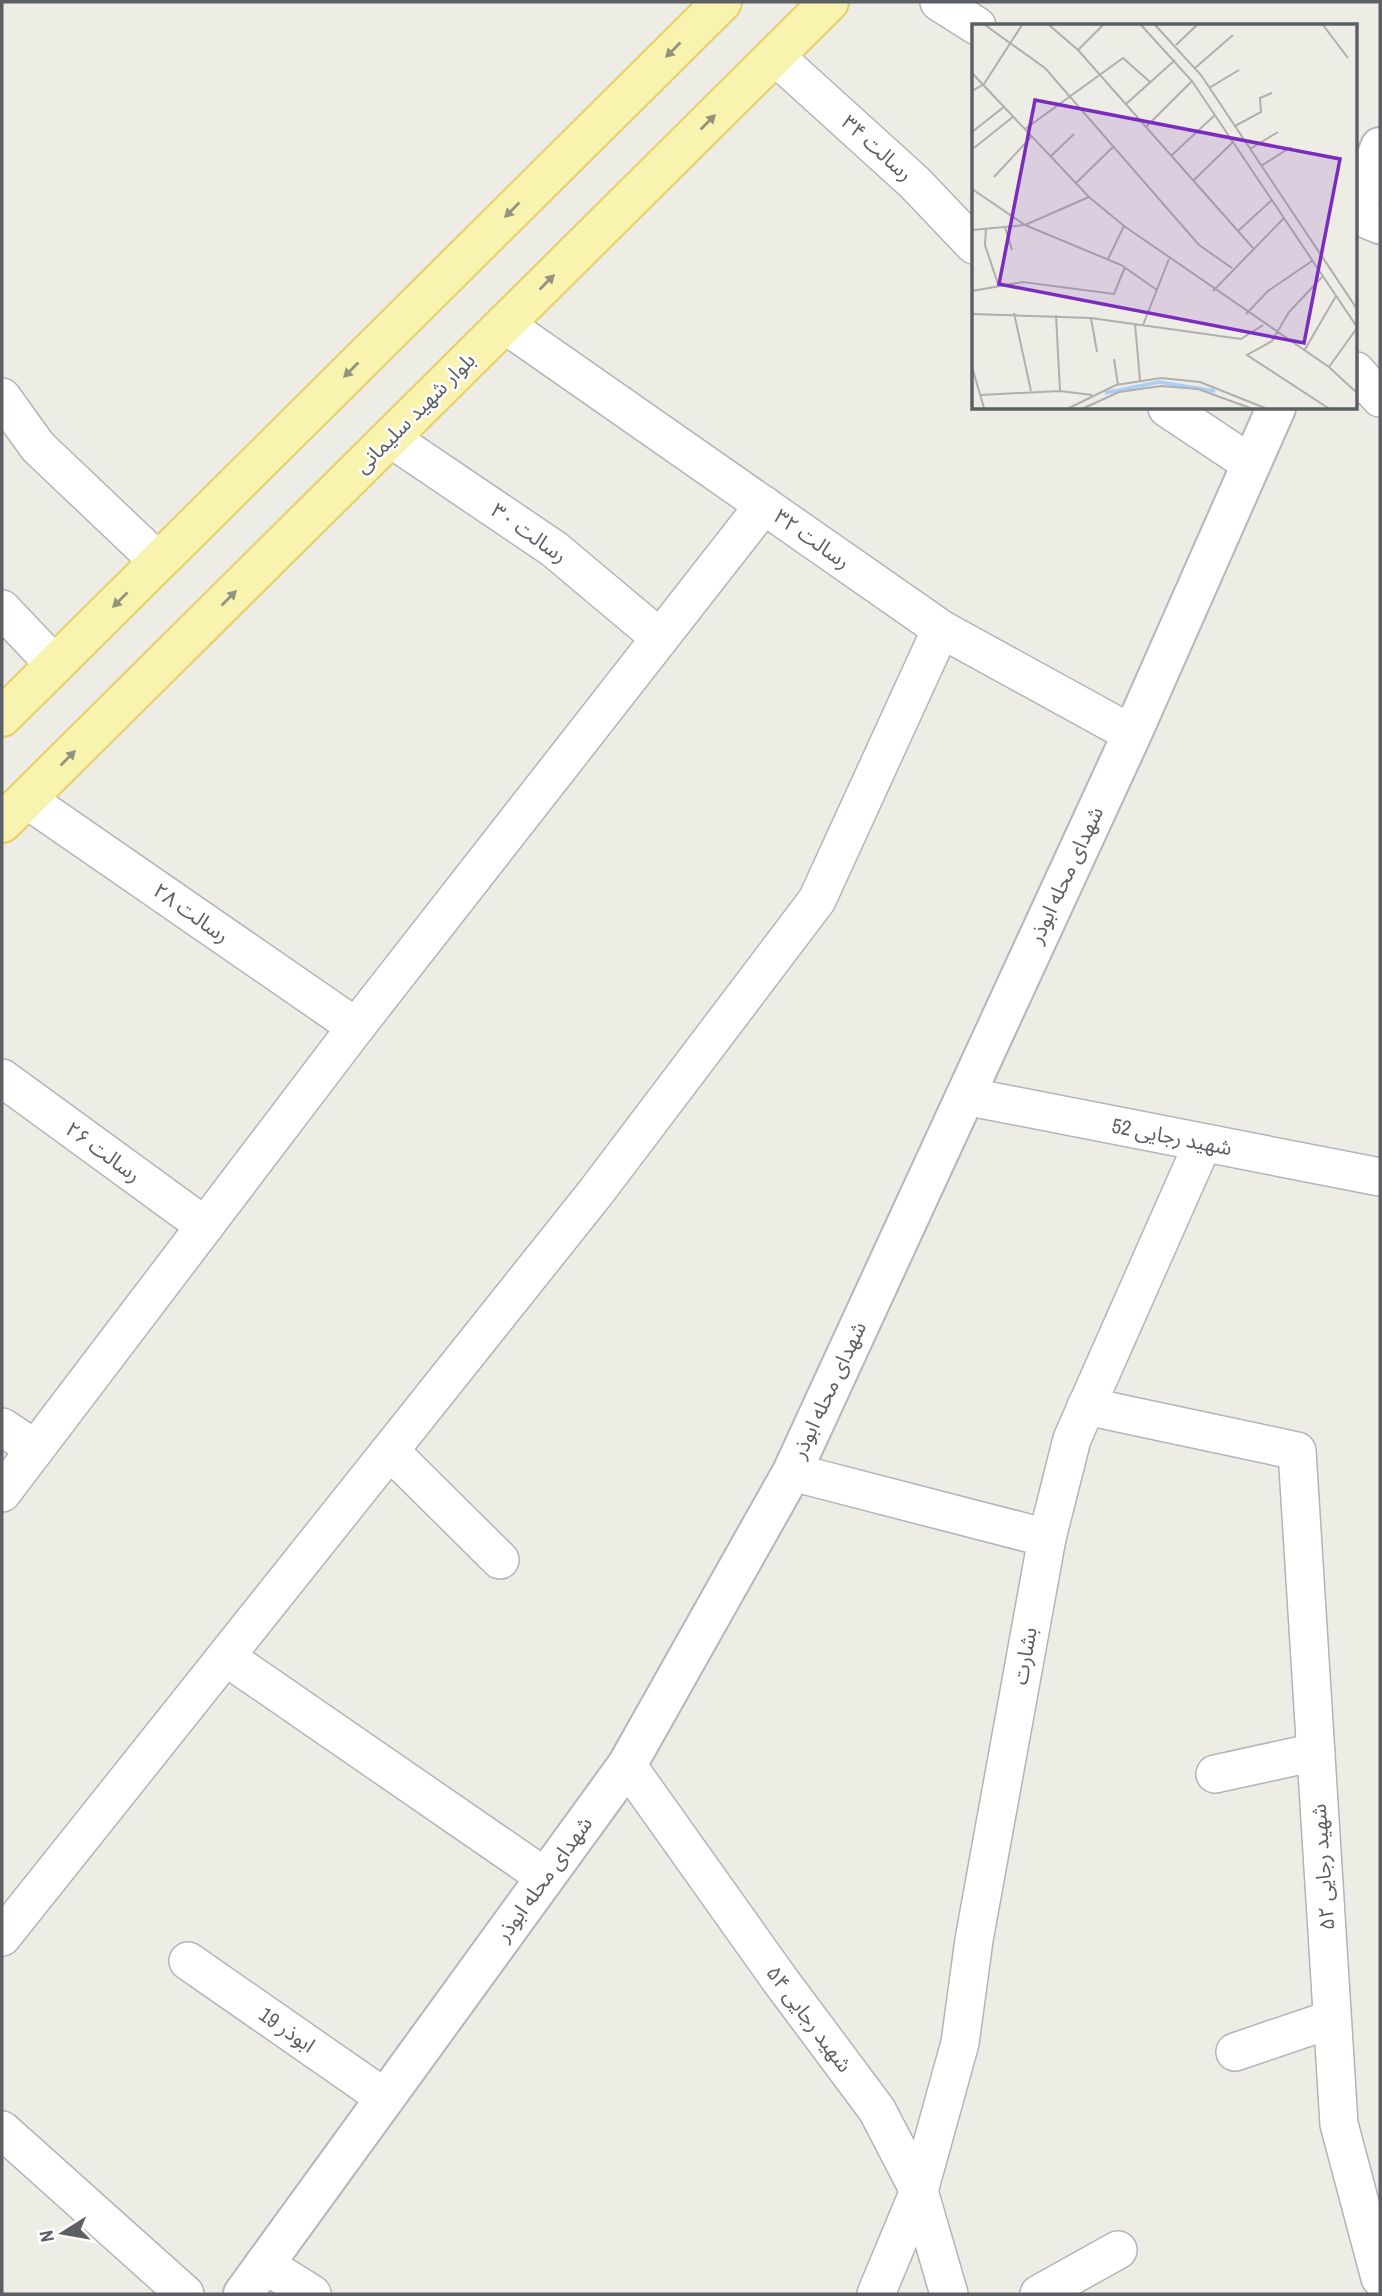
<svg xmlns="http://www.w3.org/2000/svg" width="1382" height="2296" viewBox="0 0 1382 2296" font-family="'Archivo Narrow','Noto Sans Arabic',sans-serif">
<rect width="100%" height="100%" fill="#edece5"/>
<g fill="none" stroke-linecap="round" stroke-linejoin="round">
<defs>
<g id="street">
<path d="M939,2L977,26"/>
<path d="M775,56L915,183L974,245"/>
<path d="M1356,215L1380,225"/>
<path d="M504,324L941,629L1132,734"/>
<path d="M1356,371L1380,398"/>
<path d="M2,397L38,447L158,561"/>
<path d="M1167,408L1251,464"/>
<path d="M390,438L554,549L660,638"/>
<path d="M2,609L55,665"/>
<path d="M26,799L356,1027"/>
<path d="M2,1078L205,1226"/>
<path d="M965,1096L1380,1177"/>
<path d="M1086,1406L1297,1451L1339,2124L1380,2278"/>
<path d="M2,1427L35,1449"/>
<path d="M390,1451L500,1560"/>
<path d="M792,1472L1047,1538"/>
<path d="M2,1493L356,1027L764,505"/>
<path d="M226,1657L545,1877"/>
<path d="M627,1765L780,1980L877,2110L919,2191L949,2294"/>
<path d="M1215,1774L1316,1752"/>
<path d="M2,1937L596,1192L817,900L941,629"/>
<path d="M188,1961L385,2098"/>
<path d="M1235,2052L1332,2019"/>
<path d="M2,2130L185,2294"/>
<path d="M264,2264L312,2294"/>
<path d="M876,2294L919,2191L960,2043L974,1940L1047,1538L1072,1439L1203,1143"/>
<path d="M1039,2294L1118,2250"/>
</g>
<g id="secondary">
<path d="M1356,209L1380,147"/>
<path d="M243,2294L627,1765L792,1472L1132,734L1276,408"/>
</g>
<g id="primary">
<path d="M2,717L722,2"/>
<path d="M2,823L829,2"/>
</g>
</defs>
<use href="#street" stroke="#b2b4b8" stroke-width="40"/>
<use href="#secondary" stroke="#b3b6bb" stroke-width="42"/>
<use href="#primary" stroke="#e5cf66" stroke-width="42"/>
<use href="#street" stroke="#fff" stroke-width="37"/>
<use href="#secondary" stroke="#fff" stroke-width="38"/>
<use href="#primary" stroke="#f8f4af" stroke-width="38"/>
</g>
<defs><path id="oneway-solid" d="M-6-.8H1V-3.2L6.5 0L1 3.2V.8H-6Z" transform="scale(1.75)"/></defs>
<g fill="#93937e">
<use href="#oneway-solid" transform="translate(673 50) rotate(135)"/>
<use href="#oneway-solid" transform="translate(708 122) rotate(-45)"/>
<use href="#oneway-solid" transform="translate(512 210) rotate(135)"/>
<use href="#oneway-solid" transform="translate(547 282) rotate(-45)"/>
<use href="#oneway-solid" transform="translate(351 370) rotate(135)"/>
<use href="#oneway-solid" transform="translate(229 598) rotate(-45)"/>
<use href="#oneway-solid" transform="translate(120 600) rotate(135)"/>
<use href="#oneway-solid" transform="translate(68 758) rotate(-45)"/>
</g>
<g text-anchor="middle" stroke-width="5" stroke-linejoin="round" paint-order="stroke">
<g font-size="21" fill="#5c5f64" stroke="#fff">
<text transform="translate(877 148) rotate(42)" y="7">رسالت ۳۴</text>
<text transform="translate(415 413) rotate(-45)" y="7">بلوار شهید سلیمانی</text>
<text transform="translate(529 533) rotate(35)" y="7">رسالت ۳۰</text>
<text transform="translate(812 539) rotate(35)" y="7">رسالت ۳۲</text>
<text transform="translate(1066 875) rotate(-65)" y="7">شهدای محله ابوذر</text>
<text transform="translate(191 913) rotate(35)" y="7">رسالت ۲۸</text>
<text transform="translate(1172 1137) rotate(11)" y="7">شهید رجایی 52</text>
<text transform="translate(103 1152) rotate(36)" y="7">رسالت ۲۶</text>
<text transform="translate(829 1390) rotate(-65)" y="7">شهدای محله ابوذر</text>
<text transform="translate(1025 1656) rotate(-80)" y="7">بشارت</text>
<text transform="translate(1323 1867) rotate(-94)" y="7">شهید رجایی ۵۲</text>
<text transform="translate(544 1879) rotate(-54)" y="7">شهدای محله ابوذر</text>
<text transform="translate(809 2019) rotate(53)" y="7">شهید رجایی ۵۴</text>
<text transform="translate(287 2030) rotate(35)" y="7">ابوذر 19</text>
</g>
</g>
<g transform="translate(972 24)">
<rect width="385" height="385" fill="#edece5"/>
<path fill="none" stroke="#aacef8" stroke-width="3.5" d="M133,369L187,358L243,367"/>
<path fill="none" stroke="#afb0ad" stroke-width="2" d="M13,1L73,44L227,221L260,244M77,1L106,26L281,224M169,1L220,57L385,303M183,1L229,51L385,285M351,1L376,34M204,21L225,1M106,26L131,1M223,44L261,11M0,49L117,173L152,202L357,343L385,369M237,64L267,46M0,67L12,60L50,1M154,80L203,36M263,102L289,88L288,74L300,69M174,103L220,57M53,105L151,34L178,58M0,108L33,82M2,124L42,92M278,125L306,108M200,131L243,91M79,132L102,110M289,142L319,123M22,153L60,112M222,156L261,118M104,159L142,122M0,165L53,201L149,241L185,266M33,203L40,226M14,204L13,221L26,260M0,206L53,201L117,173M266,207L300,176M136,235L152,202M351,252L317,288L300,317L275,331L356,384M0,267L51,258L142,270L153,243M241,267L312,194M42,289L59,367M0,290L119,294L269,315L291,301M274,290L296,267L340,237M84,291L88,367M119,294L125,328M163,300L168,356M171,301L197,235M332,327L364,272M142,335L146,361M0,343L12,384M357,343L385,304M8,371L88,367L120,371M97,384L144,361L189,354L228,358L293,384M112,384L147,368L189,362L226,365L278,384"/>
<path fill="#7b2cbf" fill-opacity="0.15" stroke="#7b2cbf" stroke-width="3.5" d="M63,76L368,135L332,319L27,260Z"/>
<rect width="385" height="385" fill="none" stroke="#5c5f64" stroke-width="3.5"/>
</g>
<rect width="1382" height="2296" fill="none" stroke="#5c5f64" stroke-width="7"/>
<g transform="translate(63 2233) rotate(259)" stroke="#ffffff" stroke-width="5" paint-order="stroke">
<path d="M0-5L12 26L0 18L-12 26Z" fill="#5c5f64"/>
<text y="-10" font-size="19" font-weight="bold" text-anchor="middle" fill="#5c5f64">N</text>
</g>
</svg>
